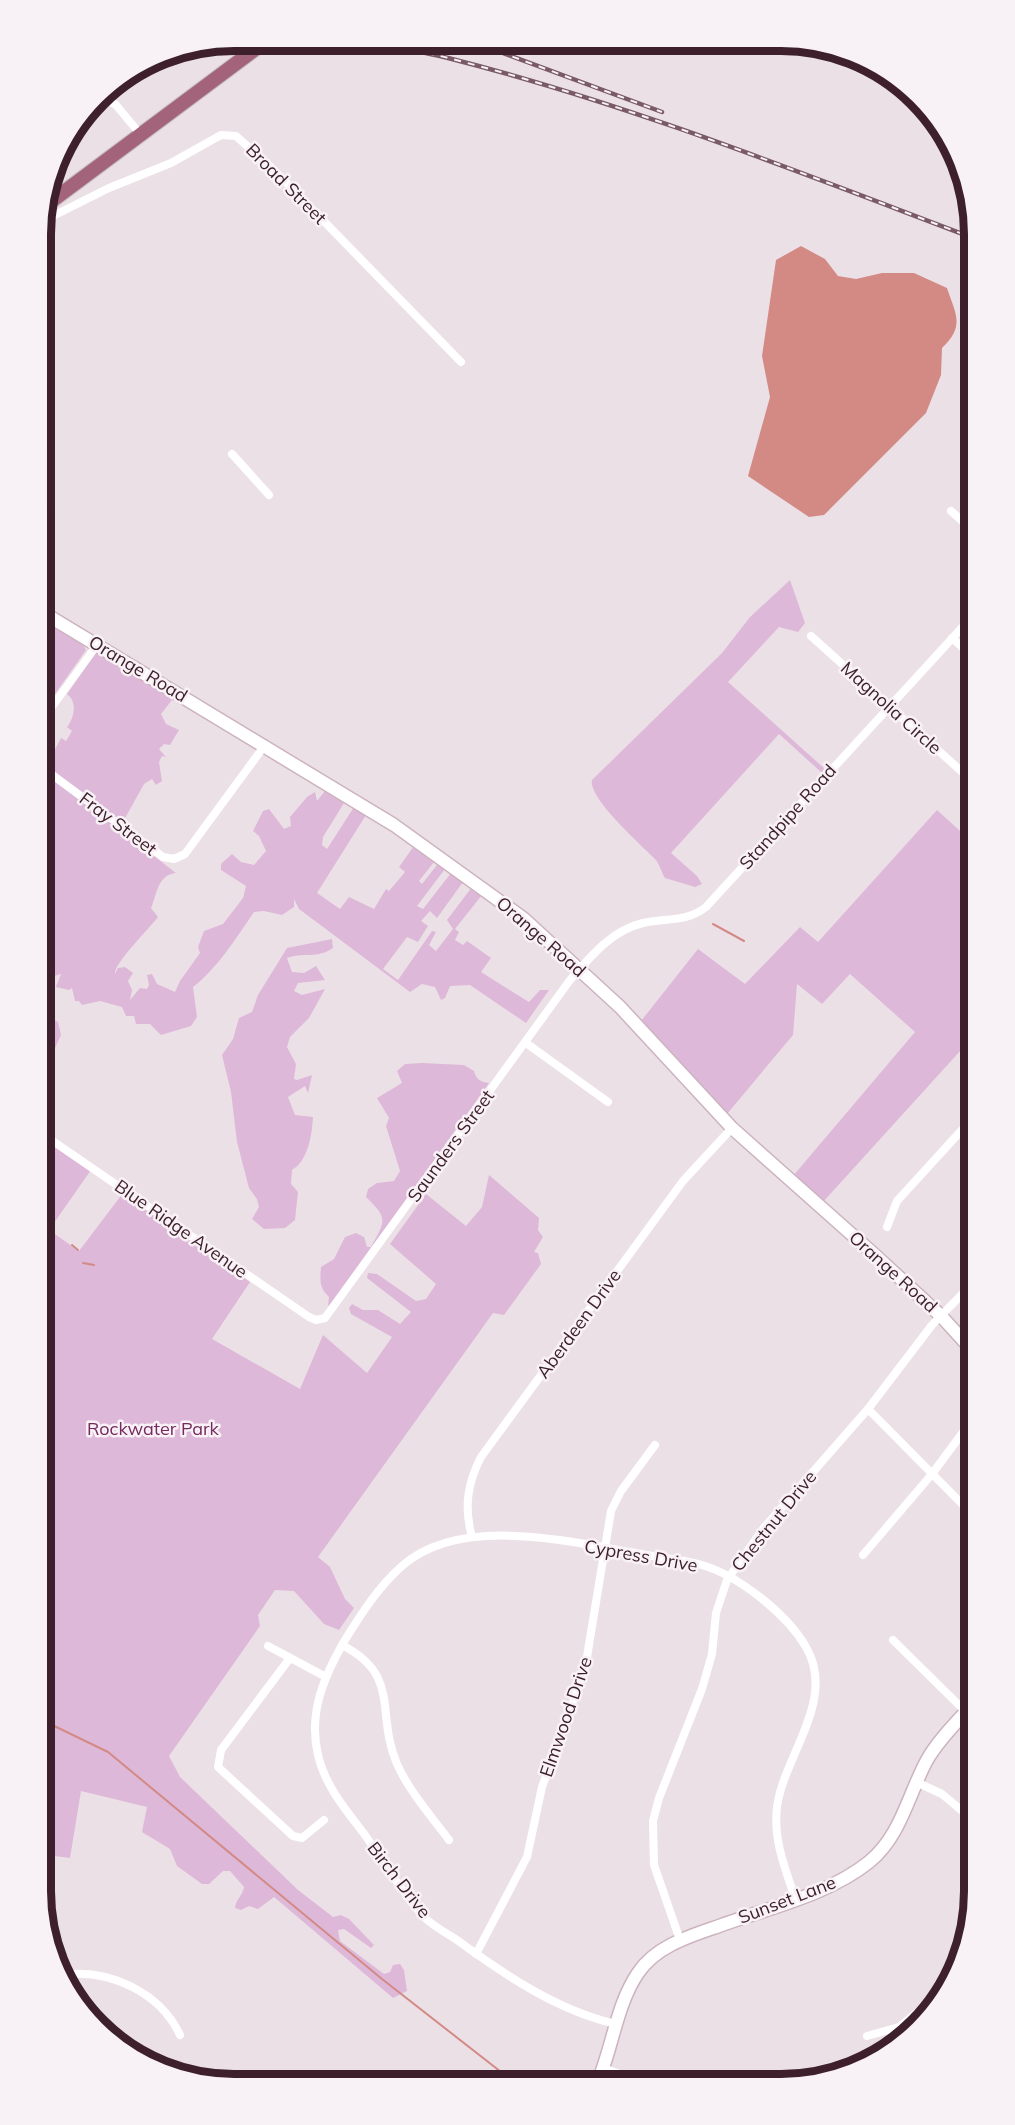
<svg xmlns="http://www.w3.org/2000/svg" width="1015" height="2125" viewBox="0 0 1015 2125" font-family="Mulish,sans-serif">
<rect width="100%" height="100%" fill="#ece0e7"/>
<g fill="#deb8d8">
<path d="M790,580L805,623L798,632L779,627L728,682L825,769L822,773L779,734L671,853L697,876L702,884L695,887L665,878C661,872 660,864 654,858C641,845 588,798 592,780L722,653L750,617Z"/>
<path d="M42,618L82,643L86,650L43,711Z"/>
<path d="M97,651L157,687L172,700L161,714L166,724L179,730L170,745L164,744L159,749L166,757L162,756L159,762L162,781L156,785L152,779L144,784L119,829L176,873C157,875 157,895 151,908L158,917C149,929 114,963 115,974L118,968L125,967L133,973L128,981L132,990L130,1000L140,988L147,989L149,985L147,975L152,974L157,984L175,992L180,981L200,953L198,947L204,931L223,924L243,898L246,886L221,870V864L232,854L241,862L254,865L266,851L259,836L253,831L263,811L269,809L284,829L291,826L290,817L307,797L315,792L317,801L325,791L344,803L323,837L322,845L327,849L354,807L366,815L317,893L340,909L349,897L374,909L386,889L389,891L405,872L399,867L414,846L434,862L419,881L422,884L437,865L445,869L417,906L423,909L451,873L463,882L437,918L430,911L421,921L428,926L418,942L407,937L383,969L398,980L432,931L436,932L429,945L436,951L453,929L447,920L472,887L482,895L455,929L459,932L455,940L463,945L467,941L491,958L481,972L529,1002L540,990H549L526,1023L470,985L450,986L445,998L441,1000L435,987L422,984L410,992L299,909L294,899V907L282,915L264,911L254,912C236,938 217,969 193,987L197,1017L191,1026L161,1035L150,1024H136L134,1016H126L122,1007L100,1001L82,1005L79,1001H75L72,988L69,990L56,987L61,974L54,976L51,970H44L43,752L51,757L61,738L66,741L72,731L67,727C74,718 78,702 67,694Z"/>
<path d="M937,810L970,840L971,1039L823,1202L793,1176L915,1032L850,974L822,1004L797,984L793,1035L727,1114L641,1021L698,949L745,984L800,927L818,942Z"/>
<path d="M332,939L333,948C318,959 303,952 287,958L292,972L304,973L316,966L325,980L298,983L294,991L302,995L325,989L309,1018L290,1037L287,1047L296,1064L294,1079L297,1080L312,1075L308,1093L305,1086L288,1097L295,1115L313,1117C312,1135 308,1161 292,1170L291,1184L298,1192L295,1220L285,1228L264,1229L252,1219L259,1207L257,1199L249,1188L237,1142L231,1092L222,1055L233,1039L239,1018L252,1012L258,995L287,948Z"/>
<path d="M44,1014L58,1022L61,1035L44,1072Z"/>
<path d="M422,1063L464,1065L474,1071C476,1079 480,1082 489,1083L335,1300L328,1306L329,1297C319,1288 320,1280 321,1267L334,1259L345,1237L356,1233L364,1237L367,1247H371C385,1221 389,1219 366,1197L368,1189L377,1183L394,1181L400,1171L386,1126L389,1118L377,1098L402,1083L397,1071L405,1064Z"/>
<path d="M44,1139L91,1170L49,1230L79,1251L123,1193L250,1282L212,1339L300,1389L323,1335L367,1373L392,1337L351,1314L349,1308L352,1304L363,1310H378L400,1324L411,1312L367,1278L368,1273L377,1274L416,1301L426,1299L436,1284L390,1244L426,1194L466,1226L482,1207L489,1175L539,1218L538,1230L543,1237L534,1252L538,1253L541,1264L504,1315L493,1313L318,1557L330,1567L345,1599L354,1608L339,1630L324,1624L294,1591L275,1590L258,1615L260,1626L169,1756L180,1777L298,1890L333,1917L341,1915L349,1919L374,1945L371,1948L344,1929L338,1930L340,1941L384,1974L390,1972L393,1965L400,1964L404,1970L407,1991L393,1998L274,1897L258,1909L249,1906L241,1910L235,1908C236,1899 243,1895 244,1887L230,1871H223L209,1884H202L177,1866L170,1849L142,1832L147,1807L81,1791L70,1858L47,1855Z"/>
</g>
<path fill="#d38a85" d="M801,246L825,259L838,276L856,279L882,273H914L947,288C956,315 965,326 942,348L941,375L926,413L824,515L809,517L748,476L770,397L762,356L776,260Z"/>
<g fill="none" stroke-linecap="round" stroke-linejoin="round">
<g stroke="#d38a85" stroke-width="2">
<path d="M713,924L744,941"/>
<path d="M72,1245L78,1250"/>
<path d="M83,1263L94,1265"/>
<path d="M46,1722L108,1752L382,1979L510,2079"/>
</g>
<defs>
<g id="secondary">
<path d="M42,612L394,825L523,918L620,1007L732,1128L876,1256L941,1316L972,1350"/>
<path d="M599,2079C613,2044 617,2004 638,1973C656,1946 690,1936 719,1926C768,1908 828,1895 869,1862C901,1836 908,1795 927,1760C939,1739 957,1722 973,1704"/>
</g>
<path id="primary" d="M45,206L266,41"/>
</defs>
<use href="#secondary" stroke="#ccb3bf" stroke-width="15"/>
<use href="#primary" stroke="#c5bcbf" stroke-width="16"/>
<g stroke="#fff" stroke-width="8">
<path d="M101,96L116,105L141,135"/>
<path d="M89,111L107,98"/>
<path d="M41,222L109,188L171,163L221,135L236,136L274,170L461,362"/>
<path d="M232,454L269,495"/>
<path d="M951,511L969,527"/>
<path d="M811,636L970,779"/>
<path d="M952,638L970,654"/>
<path d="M43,719L97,645"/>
<path d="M43,768L163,857L174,859L185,854L265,745"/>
<path d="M526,1043L608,1102"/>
<path d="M44,1135L309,1317L316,1320L325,1318L570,980C590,957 612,930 643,923C665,918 688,922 706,907L969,620"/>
<path d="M887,1227L897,1201L971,1120"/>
<path d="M868,1409L973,1515"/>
<path d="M472,1537C464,1508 467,1484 481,1457L683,1181L732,1128"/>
<path d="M863,1555L932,1474L972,1420"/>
<path d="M893,1640L966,1712"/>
<path d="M342,1645C402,1676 375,1713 397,1764C409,1791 431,1816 449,1840"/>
<path d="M268,1646L326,1677"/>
<path d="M290,1658L221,1750L218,1767L293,1836L302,1838L324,1820"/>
<path d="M916,1782L942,1794L974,1821"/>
<path d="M680,1940L654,1865L653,1821L659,1798L702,1689L712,1654L716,1613L727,1580L763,1529L868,1409L932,1325L972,1284"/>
<path d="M476,1954L527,1857L542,1787L585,1669L611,1511L621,1491L655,1445"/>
<path d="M62,1975C108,1968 160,1992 180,2035"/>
<path d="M616,2024C558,2011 505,1975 457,1940C446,1933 433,1926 424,1917C402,1893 384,1862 365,1835C346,1810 325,1786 318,1755C308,1713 324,1676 345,1640C361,1614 379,1586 402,1566C459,1516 562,1540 629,1552C653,1557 679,1559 702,1565C739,1576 787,1614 806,1647C837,1700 784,1755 777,1807C773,1839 785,1868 795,1898"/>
<path d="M867,2036L899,2027L943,1992"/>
<path d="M603,2068L634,2079"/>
</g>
<use href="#secondary" stroke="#fff" stroke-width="12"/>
<use href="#primary" stroke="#a3637a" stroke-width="14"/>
<defs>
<g id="rail">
<path d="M358,41C388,47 418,50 448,58C626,103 796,171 968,236"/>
<path d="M473,42L662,112"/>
</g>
</defs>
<use href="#rail" stroke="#795a66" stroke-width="4.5"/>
<use href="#rail" stroke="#f8f1f5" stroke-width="2" stroke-dasharray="7" stroke-linecap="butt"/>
</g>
<g text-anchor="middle" stroke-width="5" stroke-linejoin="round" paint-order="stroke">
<g font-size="18" fill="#3d202b" stroke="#f8f1f5">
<text transform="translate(286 184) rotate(45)" y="6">Broad Street</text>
<text transform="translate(138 669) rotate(31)" y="6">Orange Road</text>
<text transform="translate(891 708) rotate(42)" y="6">Magnolia Circle</text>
<text transform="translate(788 817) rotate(-48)" y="6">Standpipe Road</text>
<text transform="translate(118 824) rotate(37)" y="6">Fray Street</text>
<text transform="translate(541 937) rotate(41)" y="6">Orange Road</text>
<text transform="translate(451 1146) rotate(-54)" y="6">Saunders Street</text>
<text transform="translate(181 1229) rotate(35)" y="6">Blue Ridge Avenue</text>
<text transform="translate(893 1272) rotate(42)" y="6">Orange Road</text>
<text transform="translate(579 1324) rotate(-54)" y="6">Aberdeen Drive</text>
<text transform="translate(774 1521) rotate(-51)" y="6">Chestnut Drive</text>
<text transform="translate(641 1556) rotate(10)" y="6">Cypress Drive</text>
<text transform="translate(566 1717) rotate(-71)" y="6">Elmwood Drive</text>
<text transform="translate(399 1880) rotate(52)" y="6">Birch Drive</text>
<text transform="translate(787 1900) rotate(-21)" y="6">Sunset Lane</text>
</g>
<g font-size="18" fill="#75295f" stroke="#f8f1f5">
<text x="153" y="1435">Rockwater Park</text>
</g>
</g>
<path d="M0 0H1015V2125H0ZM234 51H781A183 183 0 0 1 964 234V1891A183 183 0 0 1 781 2074H234A183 183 0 0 1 51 1891V234A183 183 0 0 1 234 51Z" fill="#f8f1f5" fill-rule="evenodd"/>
<path fill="none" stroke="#3d202b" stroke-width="8" d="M234 51H781A183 183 0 0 1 964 234V1891A183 183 0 0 1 781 2074H234A183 183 0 0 1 51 1891V234A183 183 0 0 1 234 51Z"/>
</svg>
